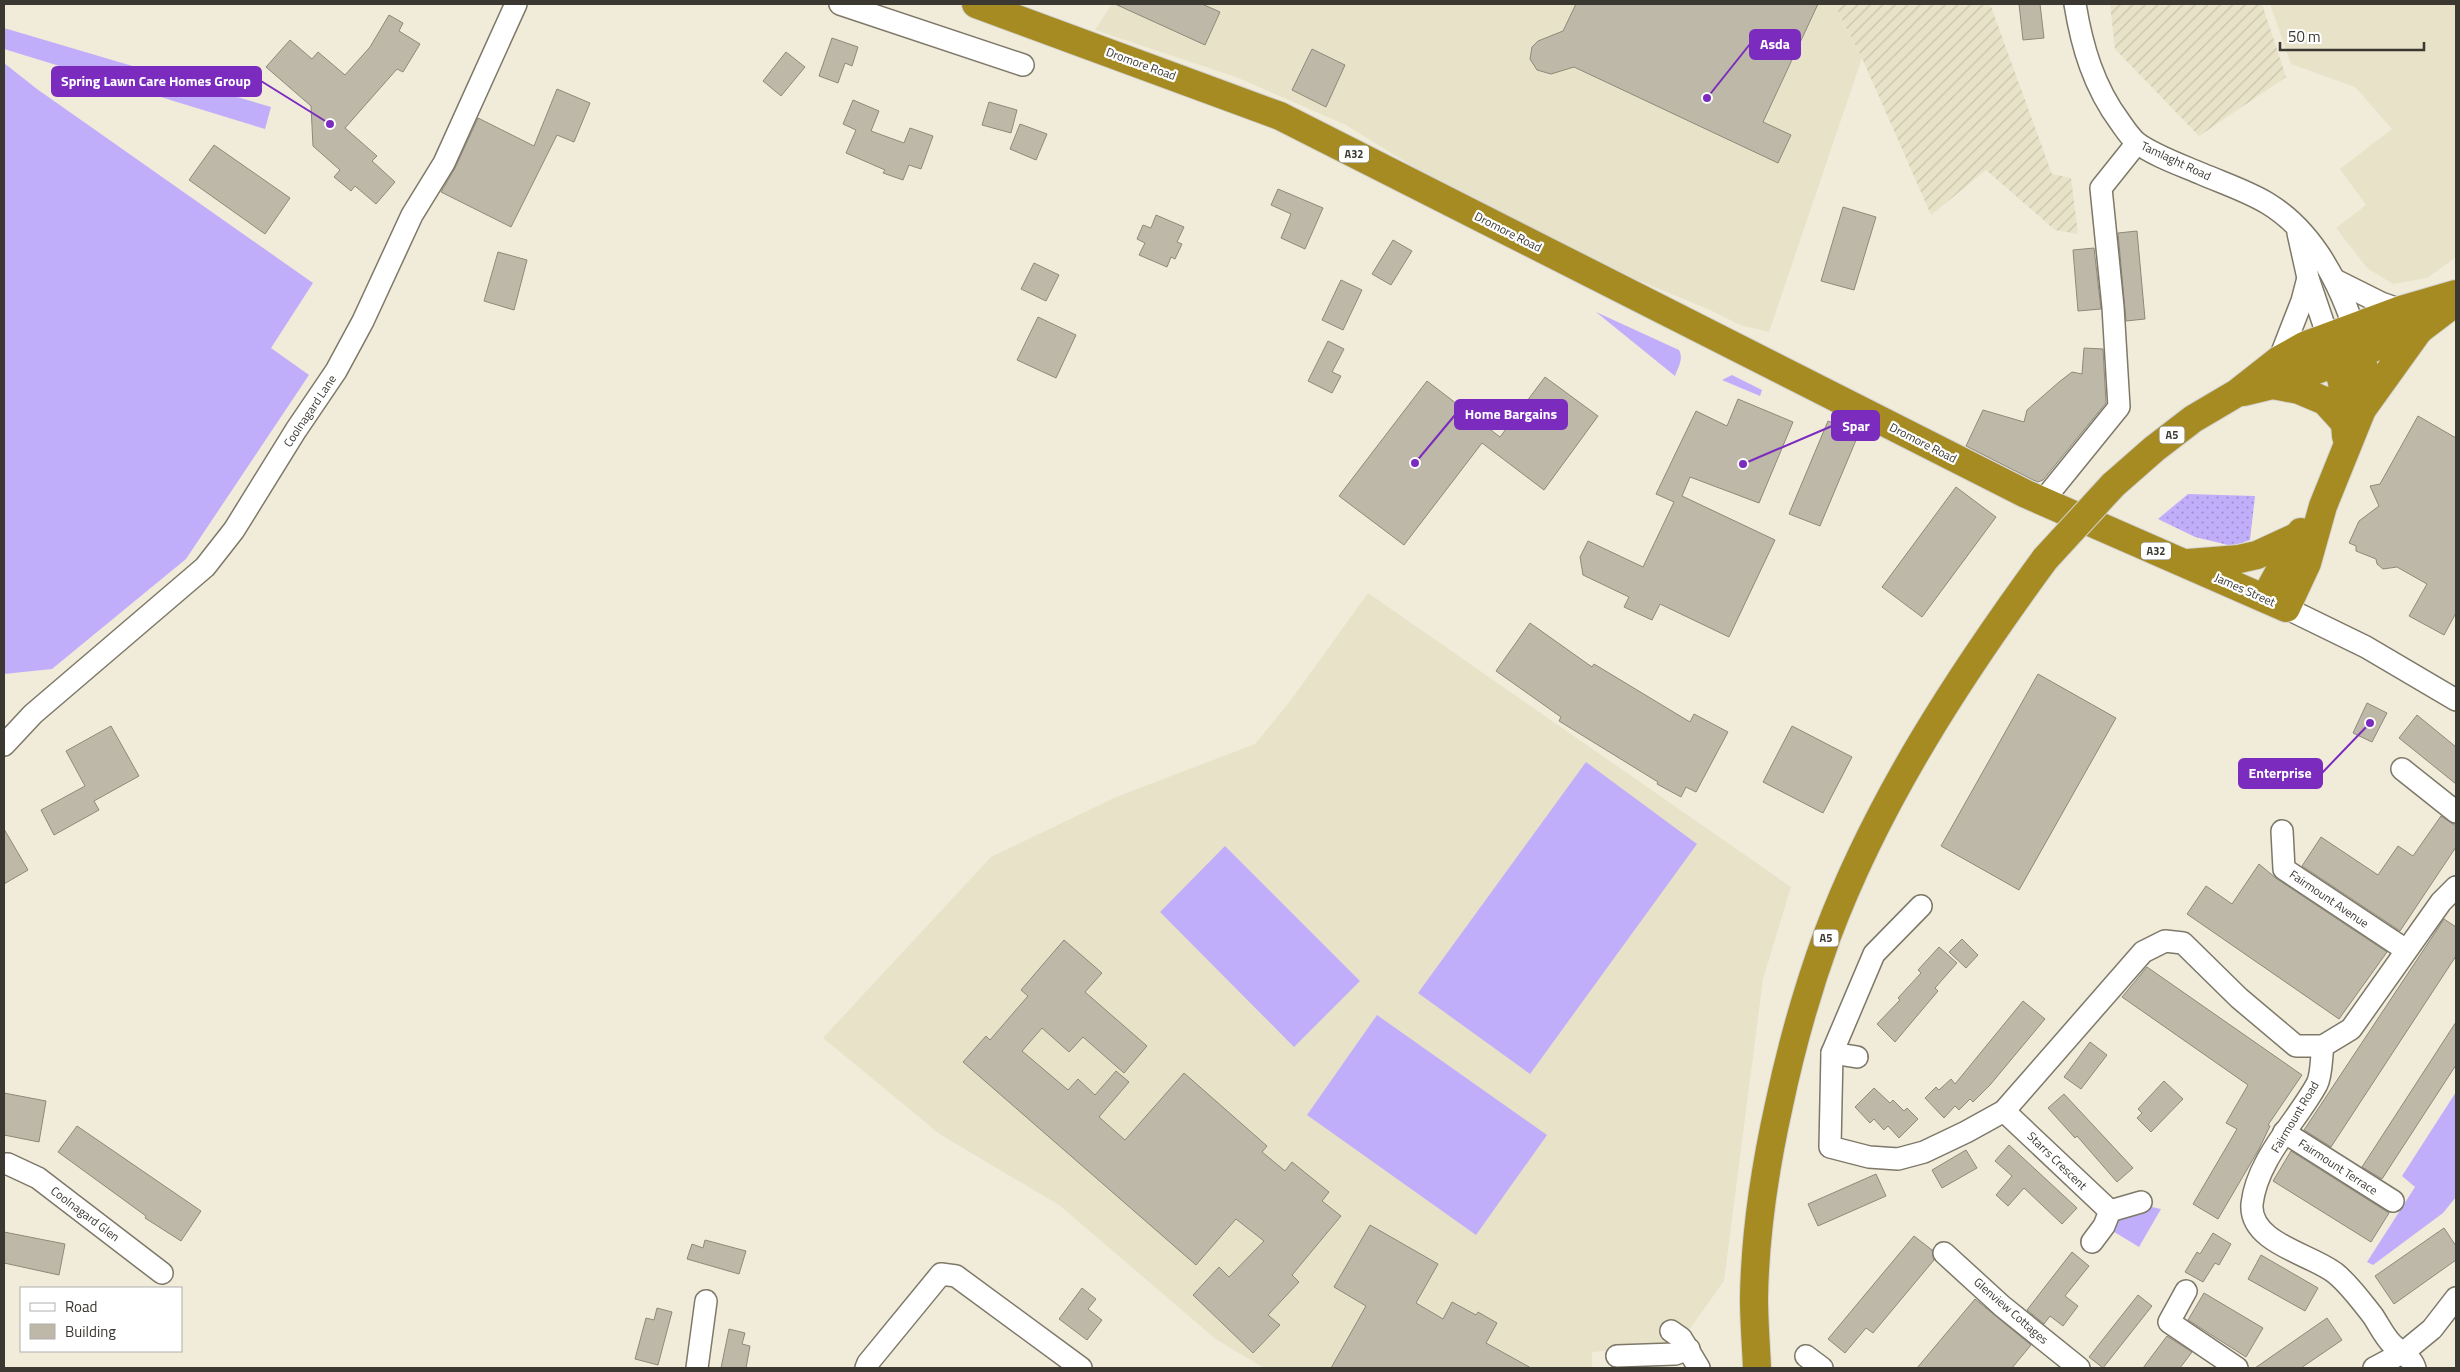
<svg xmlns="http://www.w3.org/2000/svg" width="2460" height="1372" viewBox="0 0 2460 1372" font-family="'Titillium Web',sans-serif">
<defs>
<pattern id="industrial-furrows" width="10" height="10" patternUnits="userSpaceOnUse" patternTransform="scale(1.25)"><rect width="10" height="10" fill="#e8e2c8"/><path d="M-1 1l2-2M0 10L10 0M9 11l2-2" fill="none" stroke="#c8c3ac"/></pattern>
<pattern id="garden-dots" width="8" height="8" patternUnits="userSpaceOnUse" patternTransform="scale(1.25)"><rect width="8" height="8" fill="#c0aefb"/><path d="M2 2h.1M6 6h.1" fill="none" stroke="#9d8fcc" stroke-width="1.8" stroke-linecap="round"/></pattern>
</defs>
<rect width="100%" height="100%" fill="#f1ecda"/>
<g fill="#e8e2c8">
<path d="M1112,4H1834L1862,58L1769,332L1740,325L1710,310L1587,259L1470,202L1346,125L1236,77L1095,30Z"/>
<path d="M2270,4H2456V257L2427,278L2393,284L2367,268L2336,228L2366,205L2340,169L2392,129L2355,87L2291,64Z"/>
<path d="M1368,593L1791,887L1763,979L1724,1281L1679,1344L1592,1352V1368H1264L1217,1340L1059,1205L941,1135L823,1038L991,857L1116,797L1255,744L1291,700Z"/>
</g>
<g fill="url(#industrial-furrows)">
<path d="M1834,4H1990L2052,174L2071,178L2078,234L2055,230L1986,170L1931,215L1862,58Z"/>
<path d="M2110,4H2262L2286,77L2199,136L2115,49Z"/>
</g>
<g fill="#c0aefb">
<path d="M4,28L271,107L265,129L4,49Z"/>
<path d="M4,63L37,89L313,283L271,348L309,375L186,559L52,669L4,674Z"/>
<path d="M1596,312L1679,350C1684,359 1678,367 1675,376Z"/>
<path d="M1732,375L1762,390L1760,396L1722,380Z"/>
<path d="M1586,762L1697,844L1530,1074L1418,993Z"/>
<path d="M1225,846L1360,981L1294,1047L1160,912Z"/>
<path d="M1377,1015L1547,1135L1476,1235L1307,1115Z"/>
<path d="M2456,1092V1197L2443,1213L2373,1265L2367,1262L2415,1187L2402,1176Z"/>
<path d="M2143,1205L2161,1209L2139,1247L2111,1230L2120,1218Z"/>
</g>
<path fill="url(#garden-dots)" d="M2188,494L2255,496L2250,540L2232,546L2195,537L2158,519Z"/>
<g fill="#bdb8a7" stroke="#8e8979">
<path d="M1115,4H1202L1220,12L1205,45Z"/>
<path d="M1576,4H1818L1763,122L1791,135L1778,163L1574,67L1551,74L1537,70L1530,59L1532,47L1538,41L1563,31Z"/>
<path d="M2019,4H2040L2044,38L2023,40Z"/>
<path d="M389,15L403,23L399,31L420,44L403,72L397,69L345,128L377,156L372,161L395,182L376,204L355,186L351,191L334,177L340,170L313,146L311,106L266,67L290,40L312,59L318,52L345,75L370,47Z"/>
<path d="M832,38L858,47L852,66L845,63L838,83L819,76Z"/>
<path d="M1312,49L1345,65L1326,107L1292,90Z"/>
<path d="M786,52L805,67L781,96L763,81Z"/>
<path d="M557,89L590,103L574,142L557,135L511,227L441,192L455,168L478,118L534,146Z"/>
<path d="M853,100L879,111L871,131L904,143L910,128L933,136L921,169L909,165L903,180L883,173L885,170L846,153L856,130L843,124Z"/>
<path d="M989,102L1017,110L1011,133L982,125Z"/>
<path d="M1020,124L1047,134L1036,160L1010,149Z"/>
<path d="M214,145L290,198L265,234L189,180Z"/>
<path d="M1278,189L1323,208L1305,249L1281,238L1291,214L1271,205Z"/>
<path d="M1843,207L1876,217L1854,290L1821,281Z"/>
<path d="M1156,215L1184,227L1177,242L1182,244L1175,259L1171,257L1167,267L1139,255L1145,243L1137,239L1143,225L1151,228Z"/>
<path d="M2137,231L2145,319L2126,321L2118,233Z"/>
<path d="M1393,240L1412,251L1391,285L1372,274Z"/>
<path d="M2094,248L2101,309L2078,311L2073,250Z"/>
<path d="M498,252L527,260L514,310L484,301Z"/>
<path d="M1034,263L1059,275L1046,301L1021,289Z"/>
<path d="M1341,280L1362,290L1343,330L1322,320Z"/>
<path d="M1038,317L1076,335L1056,378L1017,360Z"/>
<path d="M1328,341L1344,349L1332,372L1341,376L1332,393L1308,381Z"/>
<path d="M2084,348L2103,349L2106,403L2043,480L2038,482L2033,480L1966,446L1983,410L2024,422L2027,410L2059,382L2072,372L2082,374Z"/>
<path d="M1545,377L1598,416L1544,490L1482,443L1404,545L1339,496L1427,381L1500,437Z"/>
<path d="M1738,399L1793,422L1759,503L1690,477L1682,496L1775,540L1729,637L1660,604L1652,620L1624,607L1629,597L1583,575L1580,557L1588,541L1643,567L1674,502L1656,494L1696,411L1727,426Z"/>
<path d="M2418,416L2456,438V613L2444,635L2409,616L2427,584L2397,567L2383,569L2377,564L2376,559L2356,551V546L2349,543L2359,521L2379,506L2370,486L2380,484Z"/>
<path d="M1828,421L1859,433L1820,526L1789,514Z"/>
<path d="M1956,487L1996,517L1922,617L1882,587Z"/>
<path d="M1530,623L1592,667L1594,664L1690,722L1694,714L1728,732L1696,792L1686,787L1681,797L1657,784L1658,782L1559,721L1561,717L1496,671Z"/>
<path d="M2038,674L2116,718L2019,890L1941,846Z"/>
<path d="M2367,703L2387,713L2372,742L2353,733Z"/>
<path d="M2417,715L2456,747V784L2399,738Z"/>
<path d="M111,726L139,776L94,801L99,810L54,835L41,810L85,786L66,751Z"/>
<path d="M1792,726L1852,757L1823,813L1763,782Z"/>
<path d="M2441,816L2456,826V847L2400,931L2302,866L2321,837L2378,875L2398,846L2413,856Z"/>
<path d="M4,829L28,870L4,884Z"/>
<path d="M2259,864L2277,879L2387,952L2339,1019L2187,914L2206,886L2232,904Z"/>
<path d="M2444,919L2456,927V956L2331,1147L2304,1130Z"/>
<path d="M1962,939L1978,955L1966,968L1949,952Z"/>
<path d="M1064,940L1102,973L1085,992L1147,1046L1124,1073L1083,1037L1069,1052L1042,1028L1022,1051L1068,1090L1078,1079L1095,1095L1116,1071L1129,1082L1099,1117L1125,1140L1184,1073L1267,1146L1262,1152L1285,1171L1292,1162L1329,1192L1322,1201L1341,1216L1292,1275L1299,1282L1268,1315L1280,1325L1253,1353L1193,1295L1219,1267L1229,1277L1264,1241L1236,1219L1196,1265L963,1062L986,1036L990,1040L1028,996L1021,990Z"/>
<path d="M1939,947L1957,963L1935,988L1938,991L1895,1042L1877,1024L1900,1000L1898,998L1921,973L1918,970Z"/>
<path d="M2147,967L2302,1075L2268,1125L2270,1126L2259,1149L2218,1219L2193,1204L2237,1129L2226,1123L2248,1085L2122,997Z"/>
<path d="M2023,1001L2045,1019L1990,1085L1973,1102L1970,1099L1959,1110L1955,1106L1944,1118L1925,1098L1936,1087L1939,1090L1951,1079L1955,1084Z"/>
<path d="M2456,1022V1065L2382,1179L2362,1167Z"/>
<path d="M2090,1042L2107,1055L2081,1089L2064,1077Z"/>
<path d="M2164,1081L2183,1099L2151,1132L2137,1118L2142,1113L2138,1109Z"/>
<path d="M1874,1088L1890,1103L1893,1100L1904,1111L1907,1108L1918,1119L1899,1138L1888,1126L1884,1130L1874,1119L1870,1123L1855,1107Z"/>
<path d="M4,1093L46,1101L39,1142L4,1135Z"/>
<path d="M2064,1094L2133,1168L2117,1182L2077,1136L2075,1138L2048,1108Z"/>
<path d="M77,1126L201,1211L181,1241L145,1218L146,1216L58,1152Z"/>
<path d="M2009,1145L2077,1208L2062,1224L2024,1188L2008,1206L1996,1195L2012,1176L1995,1161Z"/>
<path d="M1966,1150L1977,1168L1942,1188L1932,1170Z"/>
<path d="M2291,1151L2389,1213L2371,1242L2273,1181Z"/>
<path d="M1876,1174L1886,1196L1818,1226L1808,1204Z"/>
<path d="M1370,1225L1438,1264L1416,1303L1443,1319L1452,1302L1476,1315L1478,1312L1497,1323L1486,1343L1531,1368H1331L1366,1306L1334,1287Z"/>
<path d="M2444,1228L2456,1246V1260L2394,1304L2375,1276Z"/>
<path d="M4,1232L65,1244L59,1275L4,1263Z"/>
<path d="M2213,1233L2231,1244L2219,1265L2215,1263L2203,1282L2185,1272L2197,1252L2200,1254Z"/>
<path d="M1914,1236L1932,1250L1934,1260L1873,1333L1866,1328L1845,1353L1828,1339Z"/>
<path d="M705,1240L746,1251L739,1274L687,1259L692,1244L703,1248Z"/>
<path d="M2072,1252L2089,1266L2065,1296L2078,1306L2063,1326L2050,1316L2044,1324L2027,1310Z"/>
<path d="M2261,1255L2318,1288L2305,1311L2248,1279Z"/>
<path d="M1082,1288L1096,1299L1088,1309L1102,1320L1087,1340L1059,1319Z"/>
<path d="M2204,1293L2263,1328L2246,1357L2188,1320Z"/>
<path d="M2138,1295L2152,1306L2103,1368L2089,1357Z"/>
<path d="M1975,1299L2031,1345L2012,1368H1917Z"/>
<path d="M657,1308L672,1312L658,1365L635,1359L646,1318L654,1320Z"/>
<path d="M2327,1318L2342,1340L2301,1368H2255Z"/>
<path d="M729,1329L745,1333L742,1344L750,1346L746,1368H721Z"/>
<path d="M2167,1336L2192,1352L2180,1368H2143Z"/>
</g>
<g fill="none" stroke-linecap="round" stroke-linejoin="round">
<defs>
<g id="minor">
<path d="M840,4L1023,65"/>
<path d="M2075,4C2082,47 2094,87 2120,122C2125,129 2130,137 2137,143C2155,156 2181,165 2202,174C2223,183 2247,191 2267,203C2312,230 2338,280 2354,328"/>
<path d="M2298,233L2308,278L2328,337"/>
<path d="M2335,280L2381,303L2401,310"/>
<path d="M2279,360L2302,301L2308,278"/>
<path d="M2042,502L2119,407L2113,307L2101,188L2137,143"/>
<path d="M2286,608L2366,647L2456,700"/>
<path d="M4,745L33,714L205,567L234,530L296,430L336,371L363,321L412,215L444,163L516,4"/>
<path d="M2402,769L2456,812"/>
<path d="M2282,831L2284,869L2406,950"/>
<path d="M1921,906L1874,954L1832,1053L1830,1147L1869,1157L1898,1159L1924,1152L1966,1132L2004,1111L2143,952L2165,941L2183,943L2239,998L2296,1046H2323"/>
<path d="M2323,1046C2321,1057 2322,1074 2317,1084C2297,1121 2257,1159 2252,1204C2249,1243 2311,1254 2335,1273C2349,1284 2362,1302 2373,1316C2379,1325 2384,1336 2392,1344C2401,1353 2411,1356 2415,1368"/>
<path d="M2323,1046L2351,1029L2441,902L2456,887"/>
<path d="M1832,1053L1857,1057"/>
<path d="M2004,1111L2110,1211"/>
<path d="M2284,1132L2393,1201"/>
<path d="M4,1164H8L38,1178L162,1273"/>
<path d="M2092,1242L2104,1226L2110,1211L2141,1202"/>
<path d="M1944,1253L2002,1306L2079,1368"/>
<path d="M2186,1291L2169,1322L2237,1368"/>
<path d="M1671,1331L1681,1338L1699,1368"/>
<path d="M1617,1356L1675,1354L1689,1349"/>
<path d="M1806,1356L1822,1368"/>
<path d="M697,1368L706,1301"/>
<path d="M866,1368L868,1363L941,1274L956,1276L1081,1368"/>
<path d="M2374,1368L2404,1352L2432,1329L2456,1298"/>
</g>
<g id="highway">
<path d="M976,4L1280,116L2026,494L2286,608L2307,563L2323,506L2361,412L2366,377L2354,328"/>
<path d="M2331,346L2342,382L2346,436"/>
<path d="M2273,385L2299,390L2325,401L2345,423"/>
<path d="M2244,392L2273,385L2309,373L2419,330L2456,302"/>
<path d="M2363,408L2419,330"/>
<path d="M2113,485L2154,449L2193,419L2237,393L2279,360L2304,346L2401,310L2456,294"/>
<path d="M2188,563L2239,559L2257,555L2296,537"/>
<path d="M2265,598L2301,532"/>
<path d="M1757,1368C1756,1345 1754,1321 1754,1298C1755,1233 1765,1168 1779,1105C1791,1048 1807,991 1827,936C1878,800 1960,675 2045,559"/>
</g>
</defs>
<use href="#minor" stroke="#7d7868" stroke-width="24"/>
<use href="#highway" stroke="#d4d3d2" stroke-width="30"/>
<use href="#minor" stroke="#fff" stroke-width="21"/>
<use href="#highway" stroke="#a58b22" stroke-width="28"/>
<defs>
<path id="highway-bridge" d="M2045,559L2113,485"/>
</defs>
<use href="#highway-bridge" stroke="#d4d3d2" stroke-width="30" stroke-linecap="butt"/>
<use href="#highway-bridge" stroke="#a58b22" stroke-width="28"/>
</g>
<g text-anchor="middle" stroke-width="4.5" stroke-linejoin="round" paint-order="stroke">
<g fill="#fff" stroke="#75746f" stroke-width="1">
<rect x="1339" y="145.5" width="30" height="17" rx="4"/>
<rect x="2159.5" y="426.5" width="25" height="17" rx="4"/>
<rect x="2141" y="542.5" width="30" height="17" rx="4"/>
<rect x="1813.5" y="929.5" width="25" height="17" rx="4"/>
</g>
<g font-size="11" font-weight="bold" fill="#3a3831">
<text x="1354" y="158">A32</text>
<text x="2172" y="439">A5</text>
<text x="2156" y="555">A32</text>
<text x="1826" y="942">A5</text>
</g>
<g font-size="12" fill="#3a3831" stroke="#fff">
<text transform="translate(1141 64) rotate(20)" y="4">Dromore Road</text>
<text transform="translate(2176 161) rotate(25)" y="4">Tamlaght Road</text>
<text transform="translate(1508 232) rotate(27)" y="4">Dromore Road</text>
<text transform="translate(310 411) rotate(-56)" y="4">Coolnagard Lane</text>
<text transform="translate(1923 443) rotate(27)" y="4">Dromore Road</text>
<text transform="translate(2245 590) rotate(24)" y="4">James Street</text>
<text transform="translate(2329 899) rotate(34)" y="4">Fairmount Avenue</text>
<text transform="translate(2295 1117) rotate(-59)" y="4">Fairmount Road</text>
<text transform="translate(2057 1161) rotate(44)" y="4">Starrs Crescent</text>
<text transform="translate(2338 1167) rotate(33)" y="4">Fairmount Terrace</text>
<text transform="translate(85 1214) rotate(37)" y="4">Coolnagard Glen</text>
<text transform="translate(2011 1311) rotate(41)" y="4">Glenview Cottages</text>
</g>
</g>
<path fill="none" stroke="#7b2cbf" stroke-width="2" d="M1707 98L1750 44M330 124L261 81M1415 463L1455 415M1743 464L1832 426M2370 723L2322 773"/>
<g fill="#7b2cbf" stroke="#fff" stroke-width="2">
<circle cx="1707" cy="98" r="5"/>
<circle cx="330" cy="124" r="5"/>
<circle cx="1415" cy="463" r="5"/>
<circle cx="1743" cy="464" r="5"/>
<circle cx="2370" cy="723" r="5"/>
</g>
<g fill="#7b2cbf" stroke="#7b2cbf" stroke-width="2">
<rect x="1750" y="30" width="50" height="29" rx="5"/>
<rect x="52" y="67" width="209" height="29" rx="5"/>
<rect x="1455" y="400" width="112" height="29" rx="5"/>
<rect x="1832" y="411" width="47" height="29" rx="5"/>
<rect x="2239" y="759" width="83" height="29" rx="5"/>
</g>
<g font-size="14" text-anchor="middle" font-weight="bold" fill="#fff">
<text x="1775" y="49">Asda</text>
<text x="156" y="86">Spring Lawn Care Homes Group</text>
<text x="1511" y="419">Home Bargains</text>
<text x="1856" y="431">Spar</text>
<text x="2280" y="778">Enterprise</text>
</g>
<rect width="2460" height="1372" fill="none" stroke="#3a3831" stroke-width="10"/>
<rect x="20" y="1287" width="162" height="65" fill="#ffffff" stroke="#b0afad"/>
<rect x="30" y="1303" width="25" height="8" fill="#ffffff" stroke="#b0afad"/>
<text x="65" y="1312" font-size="15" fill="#3a3831">Road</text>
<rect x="30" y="1324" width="25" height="15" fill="#bdb8a7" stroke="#b0afad"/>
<text x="65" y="1337" font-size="15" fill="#3a3831">Building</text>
<path d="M2280 42v8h144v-8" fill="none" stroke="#3a3831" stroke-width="2.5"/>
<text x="2288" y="42" font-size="15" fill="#3a3831" stroke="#ffffff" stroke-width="4" paint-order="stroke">50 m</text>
</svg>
